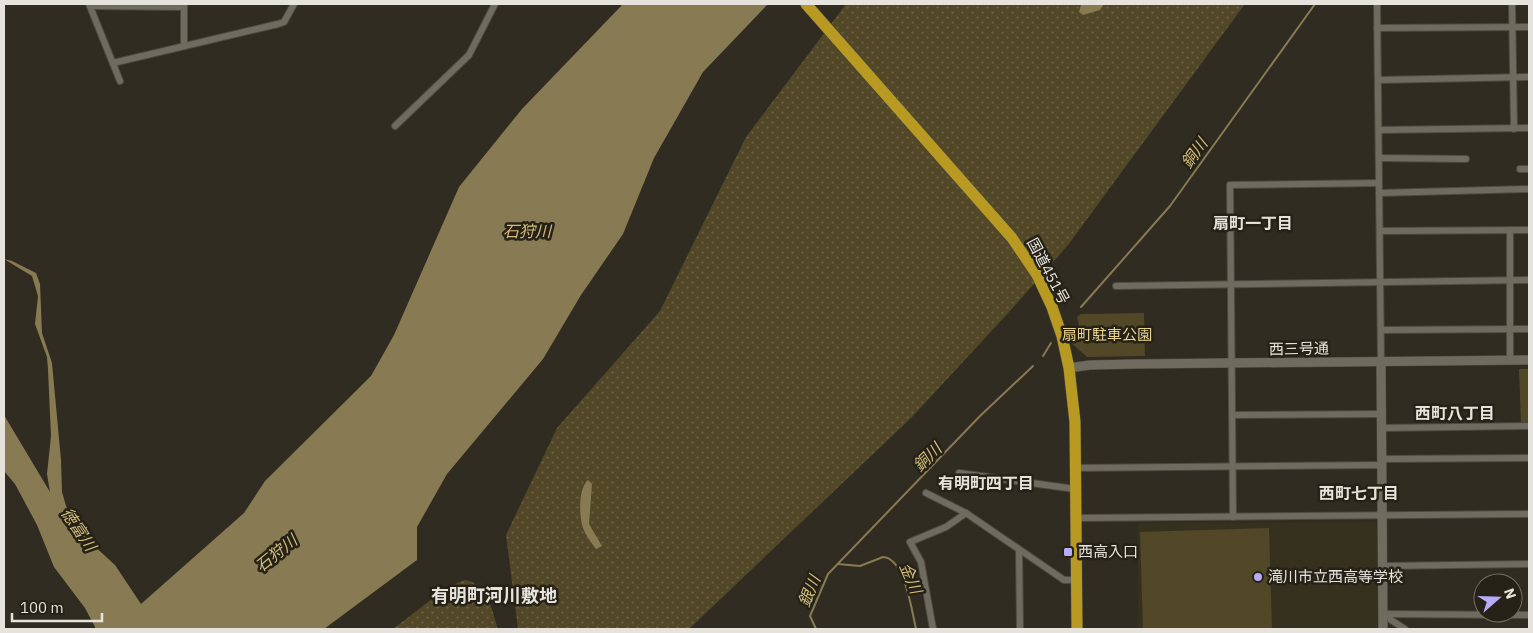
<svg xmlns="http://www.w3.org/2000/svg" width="1533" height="633" viewBox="0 0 1533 633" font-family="'IBM Plex Sans','Noto Sans JP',sans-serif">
<defs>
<pattern id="grass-dots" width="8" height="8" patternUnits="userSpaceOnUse" patternTransform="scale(1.25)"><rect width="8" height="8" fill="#524727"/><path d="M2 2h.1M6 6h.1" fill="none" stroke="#6b6146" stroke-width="1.8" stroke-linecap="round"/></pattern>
</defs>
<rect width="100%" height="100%" fill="#302c21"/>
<path fill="#36311f" d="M1375,522L1378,525V629H1138V523Z"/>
<g fill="url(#grass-dots)">
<path d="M846,4H1245L1068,245L1010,311L912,417L689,629H518L506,535L557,428L660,311L746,137Z"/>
<path d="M464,580C489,583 491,609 498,629H393L446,588Z"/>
</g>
<g fill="#524727">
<path d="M1144,313L1145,356L1087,357L1070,342L1079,325L1077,317L1081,314Z"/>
<path d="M1519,369H1529V424H1521Z"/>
<path d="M1269,528L1272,629H1143L1140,532Z"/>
</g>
<g fill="#887b53">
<path d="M623,4H768L703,72L654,158L623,234L581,295L543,359L447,474L417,527V560L324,629H96L85,608L54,567L37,525L15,484L4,471V415L50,492L47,474L51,436L48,370L47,357L35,324L38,296L32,276L4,259L12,261L36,273L40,284L42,333L52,363L61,460L62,492L69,516L91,543L115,565L141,604L244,513L265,481L371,376L394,335L459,187L522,109Z"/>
<path d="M1104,4L1100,10L1083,15L1079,12L1081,5Z"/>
<path d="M588,480L592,484L589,524L602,546L596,549C591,542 586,536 583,528C579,516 578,489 588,480Z"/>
</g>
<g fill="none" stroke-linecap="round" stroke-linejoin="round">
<g stroke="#887b53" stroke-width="2">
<path d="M1081,307L1170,206L1315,4"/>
<path d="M1043,356L1051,343"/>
<path d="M838,564L860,566L883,557C905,558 912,612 916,629"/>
<path d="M816,629L810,616L828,574L980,416L1033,366"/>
</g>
<defs>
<g id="minor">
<path d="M89,4L120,81"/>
<path d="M1377,4L1381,362"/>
<path d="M1512,4L1514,129"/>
<path d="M90,6L184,7"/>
<path d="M1377,28L1529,27"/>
<path d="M184,46V4"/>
<path d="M113,63L278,24L284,22L294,4"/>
<path d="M1378,80L1529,77"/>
<path d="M395,126L469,55L495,4"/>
<path d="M1379,130L1529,128"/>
<path d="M1379,158L1466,159"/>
<path d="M1520,169H1529"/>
<path d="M1379,193L1529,189"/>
<path d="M1380,231L1529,230"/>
<path d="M1116,286L1529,280"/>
<path d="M1381,330L1529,329"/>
<path d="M1510,360V230"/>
<path d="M1232,415L1382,414"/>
<path d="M1382,428L1529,426"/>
<path d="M1382,459L1529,458"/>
<path d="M1075,468L1382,465"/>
<path d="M959,473L1075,489"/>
<path d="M926,493L966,513L1064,580H1076"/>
<path d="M1233,517L1230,185L1379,183"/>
<path d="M1076,518L1529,514"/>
<path d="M1019,550L1020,629"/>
<path d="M1383,566L1529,564"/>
<path d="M1383,614L1529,615"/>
<path d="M1388,614L1391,620L1405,629"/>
<path d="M933,629L921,562L910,542L946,527L966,513"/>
</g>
<g id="tertiary">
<path d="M1381,362L1383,629"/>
<path d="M1069,368L1090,365L1136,364L1529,360"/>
</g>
<path id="trunk" d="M806,4L1012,238L1037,275L1052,307L1062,336L1069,368L1075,422L1077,629"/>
</defs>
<use href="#minor" stroke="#4d4a41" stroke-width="8"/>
<use href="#tertiary" stroke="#4d4a41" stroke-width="10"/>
<use href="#trunk" stroke="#4d4a41" stroke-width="12"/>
<use href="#minor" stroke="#6f6b5f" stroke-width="6"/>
<use href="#tertiary" stroke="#6f6b5f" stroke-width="9"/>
<use href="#trunk" stroke="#b89a22" stroke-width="11"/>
</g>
<g fill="#b8abf7" stroke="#262217" stroke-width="2">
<rect x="1063" y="547" width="10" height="10" rx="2.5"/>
<circle cx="1258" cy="577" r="5"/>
</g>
<g text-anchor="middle" stroke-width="5" stroke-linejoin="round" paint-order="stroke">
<g font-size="15" fill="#e5e3dc" stroke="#262217">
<text transform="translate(1048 271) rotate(62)" y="5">国道451号</text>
<text transform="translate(1299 349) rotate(-1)" y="5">西三号通</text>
</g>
<g font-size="15" fill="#ead491" stroke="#262217">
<text x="1107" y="340">扇町駐車公園</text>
</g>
<g font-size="15" fill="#e5e3dc" stroke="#262217" text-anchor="start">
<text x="1078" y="557">西高入口</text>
<text x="1268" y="582">滝川市立西高等学校</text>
</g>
<g font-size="16" font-style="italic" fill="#d3be7c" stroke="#262217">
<text transform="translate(1194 153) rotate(-54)" y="6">銅川</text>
<text x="527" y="237">石狩川</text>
<text transform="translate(927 457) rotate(-45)" y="6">銅川</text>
<text transform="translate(79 529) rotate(56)" y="6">徳富川</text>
<text transform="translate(276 553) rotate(-39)" y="6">石狩川</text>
<text transform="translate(911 578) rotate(67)" y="6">金川</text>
<text transform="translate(809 591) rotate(-68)" y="6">銀川</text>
</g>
<g font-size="16" font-weight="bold" fill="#e5e3dc" stroke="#262217">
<text x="1253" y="229">扇町一丁目</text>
<text x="1455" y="419">西町八丁目</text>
<text x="986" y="489">有明町四丁目</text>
<text x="1359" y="499">西町七丁目</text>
</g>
<g font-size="18" font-weight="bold" fill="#e5e3dc" stroke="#262217">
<text x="494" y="602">有明町河川敷地</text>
</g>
</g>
<rect width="1533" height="633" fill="none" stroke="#e5e3dc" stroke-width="10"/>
<g transform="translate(1498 598) rotate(70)"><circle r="24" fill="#262217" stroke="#726f66"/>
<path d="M0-4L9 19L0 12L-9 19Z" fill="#b8abf7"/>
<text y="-8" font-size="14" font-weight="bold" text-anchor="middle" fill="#e5e3dc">N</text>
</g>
<path d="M12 613v8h90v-8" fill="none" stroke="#e5e3dc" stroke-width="2.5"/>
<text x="20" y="613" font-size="15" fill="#e5e3dc" stroke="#262217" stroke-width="4" paint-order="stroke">100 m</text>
</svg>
